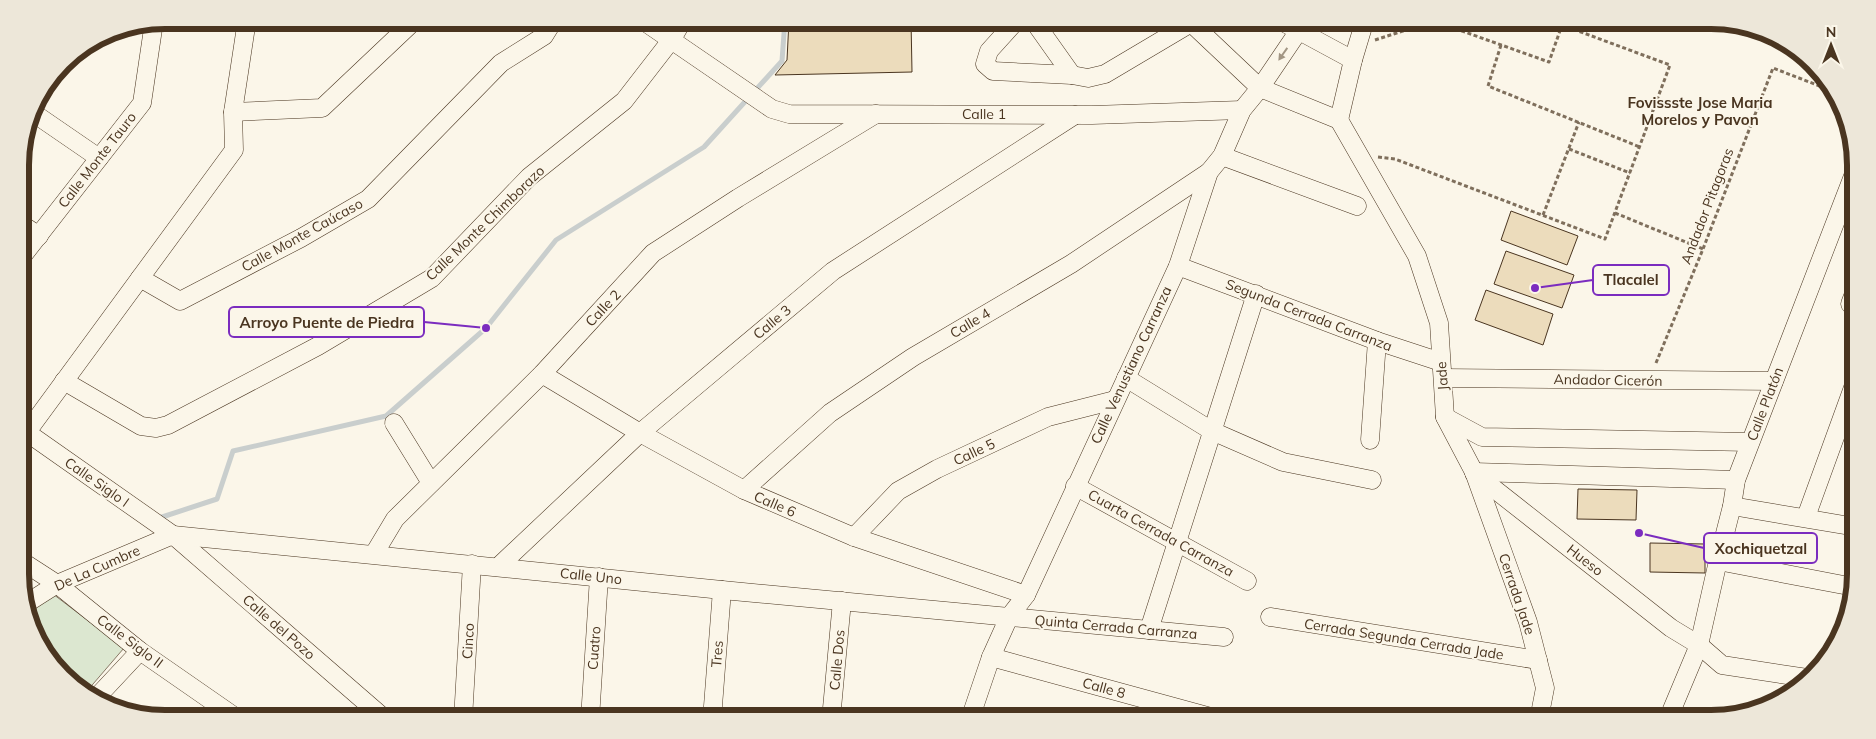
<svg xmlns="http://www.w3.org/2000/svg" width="1876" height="739" viewBox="0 0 1876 739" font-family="Mulish,sans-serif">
<rect width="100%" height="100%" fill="#fbf6e9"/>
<path fill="#dce7d0" stroke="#887966" d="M53,594L124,648L87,691L56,669L28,612Z"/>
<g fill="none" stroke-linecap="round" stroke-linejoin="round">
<g stroke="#c9cecd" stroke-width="5">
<path d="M159,518L217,499L233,451L386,416L486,328L556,240L704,147L782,61L785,20"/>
<path d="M41,640L42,639"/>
</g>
</g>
<g fill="#ecdcbc" stroke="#4a3520">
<path d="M789,20H911L912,72L775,75L787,60Z"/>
<path d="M1511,211L1578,236L1567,265L1501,240Z"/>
<path d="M1506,251L1574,275L1562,308L1494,284Z"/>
<path d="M1486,290L1553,314L1543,345L1475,320Z"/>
<path d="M1578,489L1637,490L1636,520L1577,519Z"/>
<path d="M1650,543L1705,544V573L1650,572Z"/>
</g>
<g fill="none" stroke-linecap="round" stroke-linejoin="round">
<defs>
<g id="minor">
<path d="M642,20L772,109L789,114L1092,115L1242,110"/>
<path d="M1017,20L989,51L985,64L993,71L1072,75"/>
<path d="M1033,20L1072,75L1088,78L1105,74L1191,23"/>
<path d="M1188,20L1260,88L1339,120L1417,256L1439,323L1445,417L1474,472L1528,622L1545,688L1539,719"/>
<path d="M1279,20L1353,60"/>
<path d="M32,112L99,158"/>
<path d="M233,112L322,108L415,20"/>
<path d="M1339,120L1353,60L1365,20"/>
<path d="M1222,156L1357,206"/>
<path d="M21,224L39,236"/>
<path d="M21,258L142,103L154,22"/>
<path d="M1178,266L1377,341L1441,362"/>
<path d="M140,278L180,301L301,238L368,199L501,63L544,36L554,20"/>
<path d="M1850,304L1855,291"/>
<path d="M542,374L640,433L744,490L854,537L1026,595"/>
<path d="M1126,378L1212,431L1283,462L1372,480"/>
<path d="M1443,378L1774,381"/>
<path d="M64,381L141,426L156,428L168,425L318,346L432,278L529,177L624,101L672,39L683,20"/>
<path d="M1445,417L1482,437L1750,442"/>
<path d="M394,423L431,483"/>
<path d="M22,429L173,535L385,719"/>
<path d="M27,432L234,150L233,112L247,20"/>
<path d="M1370,440L1377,341"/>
<path d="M1474,472L1736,480"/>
<path d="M1474,473L1671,628L1699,645L1722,665L1807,678"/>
<path d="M1075,486L1247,581"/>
<path d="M744,490L830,413L913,357L1071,264L1209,172"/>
<path d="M1732,506L1856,527"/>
<path d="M1806,517L1855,382"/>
<path d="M854,537L898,491L937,469L1048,417L1115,400"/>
<path d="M374,554L395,519L542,374L653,253L738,198L876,114"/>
<path d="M1718,561L1854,587"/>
<path d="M23,562L57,584L140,651L238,719"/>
<path d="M498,567L640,433L833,271L1075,115"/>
<path d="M24,605L57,584L173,535L722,590L1224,637"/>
<path d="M1270,617L1538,660"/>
<path d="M1149,630L1256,294"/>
<path d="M991,657L1218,719"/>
<path d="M97,697L140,651"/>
<path d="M463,719L472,564"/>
<path d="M590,719L599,577"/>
<path d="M712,719L722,590"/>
<path d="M831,719L842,601"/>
<path d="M970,719L991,657L1009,617L1026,595L1178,266L1209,172L1222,156L1242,110L1260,88L1306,20"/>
<path d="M1668,719L1699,645L1718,561L1732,506L1736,480L1855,171"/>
</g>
</defs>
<use href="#minor" stroke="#4a3520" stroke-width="19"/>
<g stroke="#7f6f5c" stroke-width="3" stroke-dasharray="4 2.5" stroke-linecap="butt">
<path d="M1375,40L1434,21L1549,62L1562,25"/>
<path d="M1501,45L1488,86L1640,147"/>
<path d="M1569,149L1630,173"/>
<path d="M1378,157L1395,159L1605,239L1670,65L1562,25L1564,20"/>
<path d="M1615,213L1703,249"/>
<path d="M1543,215L1579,122"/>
<path d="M1656,363L1703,249L1773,68L1830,90"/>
</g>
<use href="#minor" stroke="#fbf6e9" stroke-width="18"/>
</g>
<defs><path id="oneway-solid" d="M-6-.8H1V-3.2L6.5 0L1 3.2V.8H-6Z" transform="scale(1.25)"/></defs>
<use fill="#a29684" href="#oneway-solid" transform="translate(1283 54) rotate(125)"/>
<g text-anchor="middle" stroke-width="4" stroke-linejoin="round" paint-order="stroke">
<g font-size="14" fill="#4a3520" stroke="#fbf6e9">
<text x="984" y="119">Calle 1</text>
<text transform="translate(97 160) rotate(-52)" y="5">Calle Monte Tauro</text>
<text transform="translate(1707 206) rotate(-69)" y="5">Andador Pitagoras</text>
<text transform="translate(485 223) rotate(-44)" y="5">Calle Monte Chimborazo</text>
<text transform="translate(302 235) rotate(-29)" y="5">Calle Monte Caúcaso</text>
<text transform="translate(603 308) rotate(-47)" y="5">Calle 2</text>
<text transform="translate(1309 315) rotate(21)" y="5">Segunda Cerrada Carranza</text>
<text transform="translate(772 322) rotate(-40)" y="5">Calle 3</text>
<text transform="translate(970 323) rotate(-31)" y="5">Calle 4</text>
<text transform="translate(1131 365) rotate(-65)" y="5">Calle Venustiano Carranza</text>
<text transform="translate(1442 376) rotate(-94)" y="5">Jade</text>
<text transform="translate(1608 380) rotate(1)" y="5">Andador Cicerón</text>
<text transform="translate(1765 404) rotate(-69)" y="5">Calle Platón</text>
<text transform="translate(974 452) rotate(-25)" y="5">Calle 5</text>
<text transform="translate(97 482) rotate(35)" y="5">Calle Siglo I</text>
<text transform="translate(775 504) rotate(23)" y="5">Calle 6</text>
<text transform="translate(1161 533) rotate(29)" y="5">Cuarta Cerrada Carranza</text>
<text transform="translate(1585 560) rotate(38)" y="5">Hueso</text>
<text transform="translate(97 568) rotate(-24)" y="5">De La Cumbre</text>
<text transform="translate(591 576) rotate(6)" y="5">Calle Uno</text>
<text transform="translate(1517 594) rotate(71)" y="5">Cerrada Jade</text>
<text transform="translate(279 627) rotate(41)" y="5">Calle del Pozo</text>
<text transform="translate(1116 627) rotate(5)" y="5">Quinta Cerrada Carranza</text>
<text transform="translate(1404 639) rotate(9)" y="5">Cerrada Segunda Cerrada Jade</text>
<text transform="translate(130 641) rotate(37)" y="5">Calle Siglo II</text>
<text transform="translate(468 641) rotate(-87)" y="5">Cinco</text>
<text transform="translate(594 648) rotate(-86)" y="5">Cuatro</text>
<text transform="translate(717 654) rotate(-86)" y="5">Tres</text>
<text transform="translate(837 660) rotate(-85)" y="5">Calle Dos</text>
<text transform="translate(1104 688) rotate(15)" y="5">Calle 8</text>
</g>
<g font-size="15" font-weight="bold" fill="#4a3520" stroke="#fbf6e9">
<text x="1700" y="108">Fovissste Jose Maria<tspan x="1700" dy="17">Morelos y Pavon</tspan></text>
</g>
</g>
<path d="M0 0H1876V739H0ZM165 29H1711A136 136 0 0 1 1847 165V574A136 136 0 0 1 1711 710H165A136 136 0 0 1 29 574V165A136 136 0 0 1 165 29Z" fill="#ede7d9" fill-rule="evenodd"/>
<path fill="none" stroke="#4a3520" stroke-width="6" d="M165 29H1711A136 136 0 0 1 1847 165V574A136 136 0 0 1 1711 710H165A136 136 0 0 1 29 574V165A136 136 0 0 1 165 29Z"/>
<path fill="none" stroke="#7b2cbf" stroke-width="2" d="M1535 288L1593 280M486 328L424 322M1639 533L1704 548"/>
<g fill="#7b2cbf" stroke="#fbf6e9" stroke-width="2">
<circle cx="1535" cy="288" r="5"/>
<circle cx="486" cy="328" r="5"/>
<circle cx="1639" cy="533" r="5"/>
</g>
<g fill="#fbf6e9" stroke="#7b2cbf" stroke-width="2">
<rect x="1593" y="265" width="76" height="30" rx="5"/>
<rect x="229" y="307" width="195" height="30" rx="5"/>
<rect x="1704" y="533" width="113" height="30" rx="5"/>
</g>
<g font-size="15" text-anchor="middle" font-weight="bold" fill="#4a3520">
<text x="1631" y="285">Tlacalel</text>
<text x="327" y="328">Arroyo Puente de Piedra</text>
<text x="1761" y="554">Xochiquetzal</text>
</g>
<g transform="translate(1831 45)" stroke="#fbf6e9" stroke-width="4" paint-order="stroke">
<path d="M0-4L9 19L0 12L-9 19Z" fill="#4a3520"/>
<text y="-8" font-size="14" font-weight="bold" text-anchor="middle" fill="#4a3520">N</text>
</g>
</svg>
